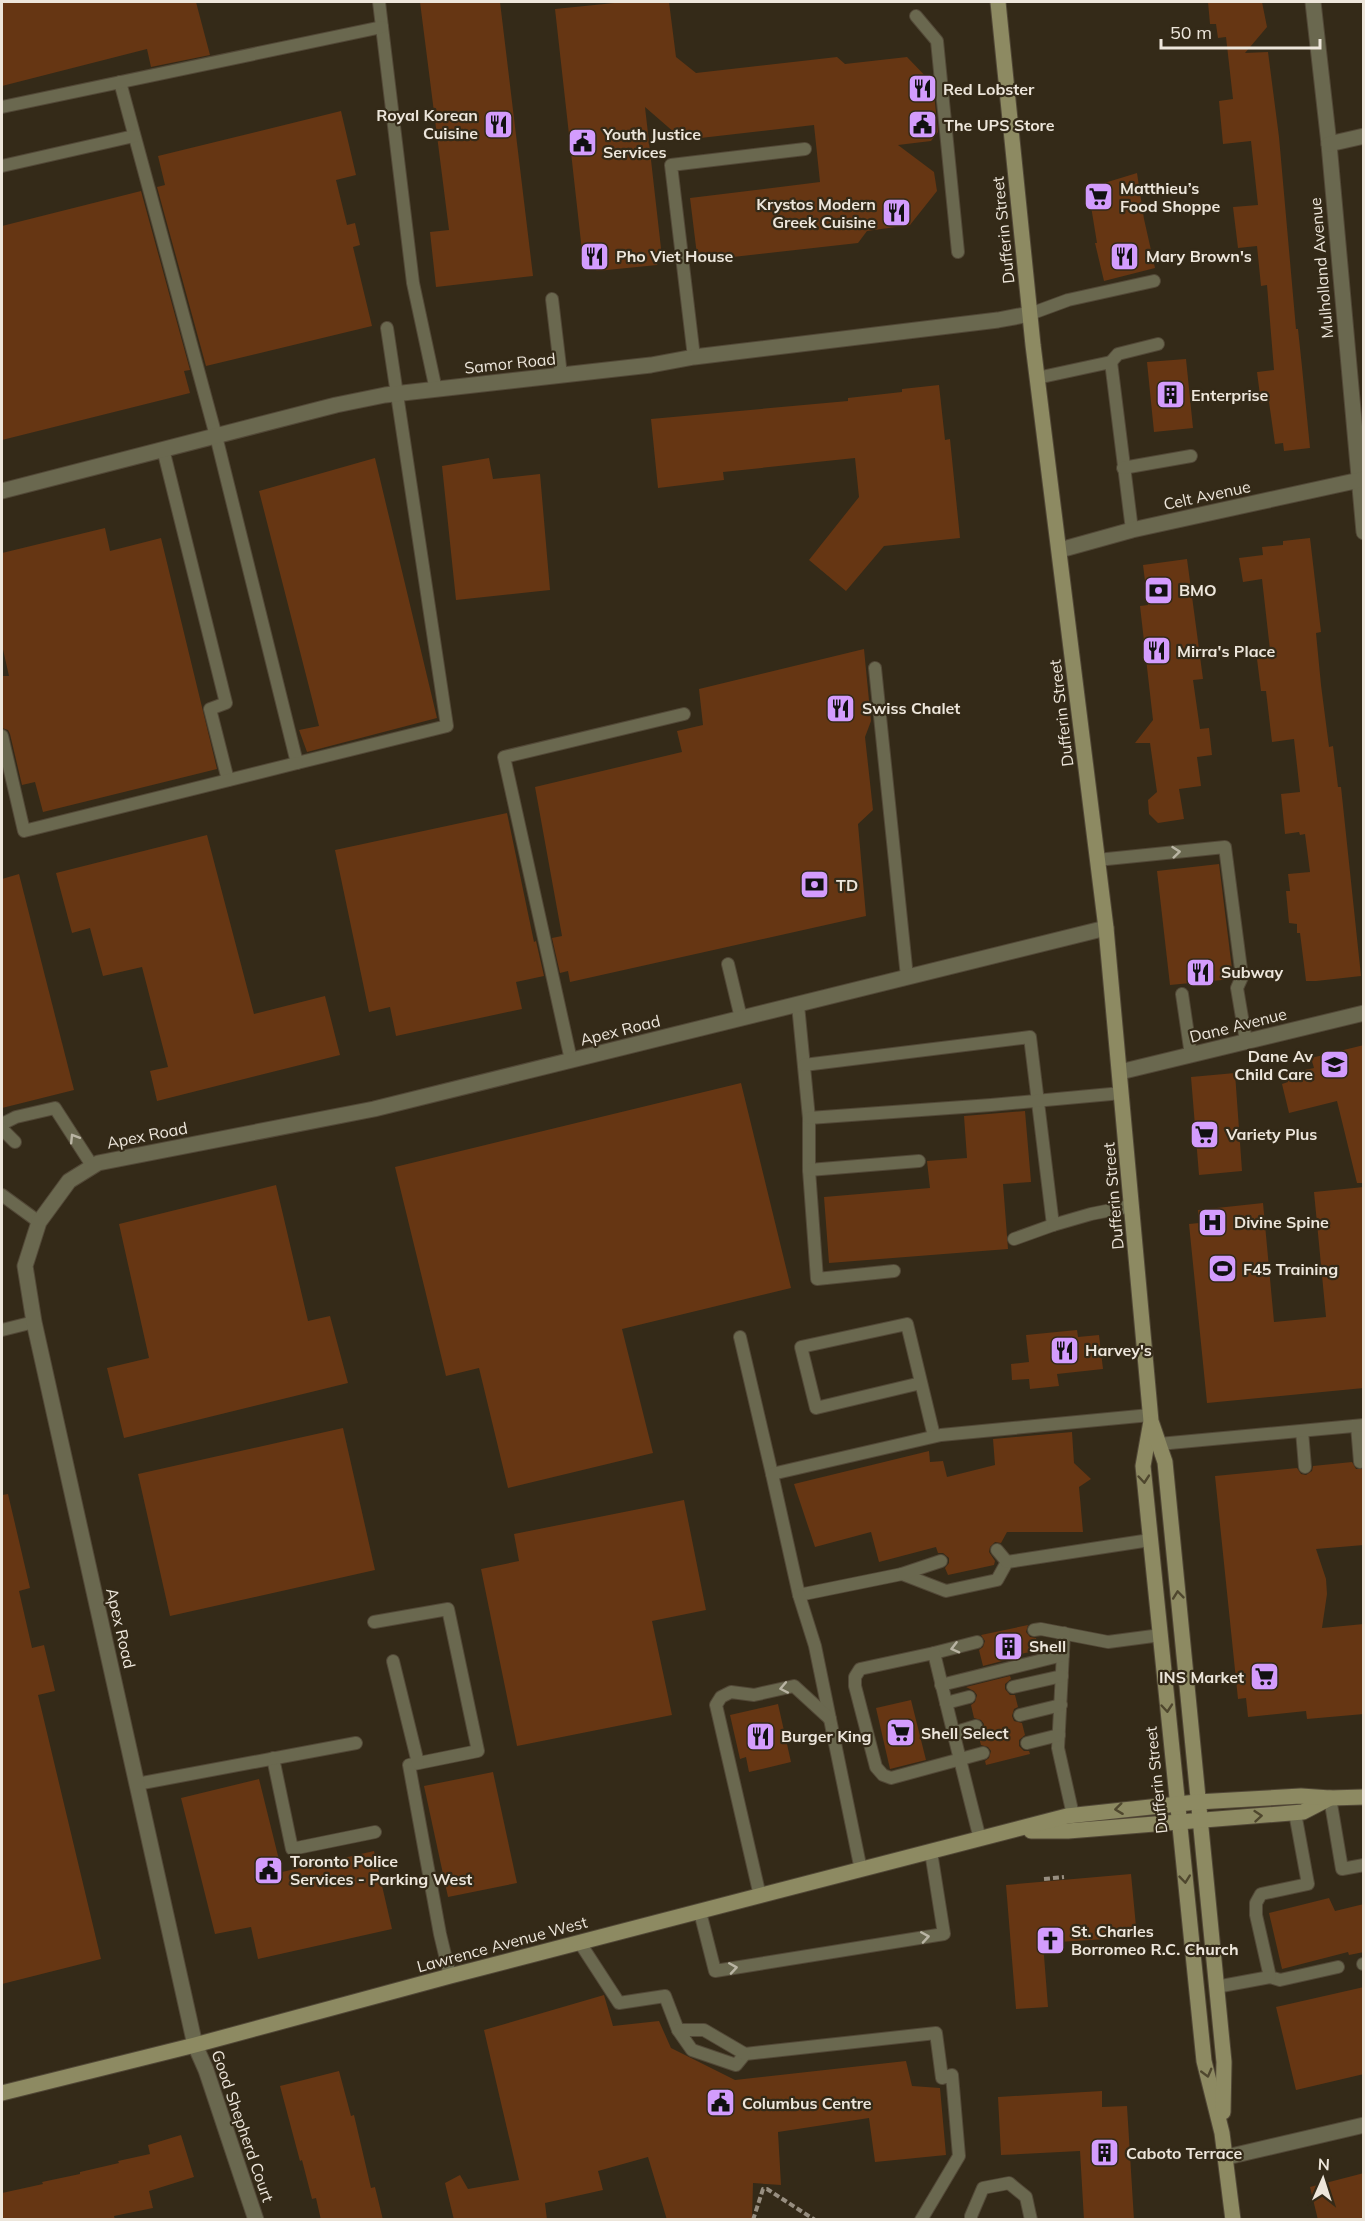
<svg xmlns="http://www.w3.org/2000/svg" width="1365" height="2221" viewBox="0 0 1365 2221" font-family="Mulish,sans-serif">
<rect width="100%" height="100%" fill="#342a18"/>
<g fill="#663613">
<path d="M2,2H196L210,55L151,67L147,49L2,86Z"/>
<path d="M420,2H500L533,276L436,287L430,232L449,230Z"/>
<path d="M624,2H669L676,57L696,73L837,57L845,64L907,57L933,84L938,132L931,141L898,145L934,172L937,191L910,225L867,231L858,243L724,258L717,253L697,255L690,198L820,182L814,125L683,140L645,107L662,257L657,265L597,271L583,260L555,9Z"/>
<path d="M1208,2H1262L1267,27L1245,53L1268,52L1279,137L1296,329H1298L1302,367L1310,448L1284,451L1283,443L1275,444L1269,402L1261,403L1257,372L1274,370L1267,285L1261,286L1257,246L1238,248L1233,207L1258,205L1251,141L1223,144L1219,101L1233,99L1226,37L1218,38L1216,24H1210Z"/>
<path d="M341,111L356,175L336,180L347,225L355,223L360,245L353,247L372,326L206,366L157,187L165,185L158,156Z"/>
<path d="M1137,173L1144,219L1155,268L1104,281L1095,243H1097L1088,188Z"/>
<path d="M141,191L190,370L184,371L190,393L2,440V226Z"/>
<path d="M1186,359L1193,428L1154,432L1147,362Z"/>
<path d="M939,385L945,440L950,439L960,538L884,546L846,591L809,560L859,497L855,458L723,472L724,480L658,488L651,419L848,401V398L902,392V389Z"/>
<path d="M375,458L437,718L307,752L299,730L319,726L259,491Z"/>
<path d="M489,458L493,479L540,474L550,590L456,600L442,466Z"/>
<path d="M105,528L110,551L161,538L217,769L43,812L35,782L22,785L10,734L8,730L2,728V676H9L2,645V553Z"/>
<path d="M1310,538L1321,632L1316,633L1321,685L1329,747L1333,746L1338,787H1341L1361,976L1316,981H1306L1300,933H1297V924L1289,923L1286,891H1290L1288,874L1310,872L1305,834L1300,835L1299,832L1285,834L1281,794L1300,792L1294,739L1272,742L1266,691H1261L1257,659L1268,658L1267,650H1270L1262,579L1243,582L1239,558L1263,555L1262,547L1283,545V541Z"/>
<path d="M1187,559L1203,679L1193,680L1200,729L1209,728L1212,755L1197,757L1201,786L1179,789L1184,819L1158,823L1149,814L1148,800L1157,792L1150,743H1135L1153,720L1140,606L1148,605L1143,565Z"/>
<path d="M864,649L871,721L865,737L873,810L858,824L866,916L570,982L568,971L560,973L552,938L562,936L535,787L682,752L677,731L703,725L699,689Z"/>
<path d="M507,813L534,942L536,941L544,976L516,982L522,1009L396,1036L390,1007L369,1012L335,850Z"/>
<path d="M207,835L254,1014L325,996L340,1055L157,1101L150,1071L168,1067L142,967L103,976L90,928L72,933L56,873Z"/>
<path d="M1219,864L1233,977L1232,979L1170,985L1157,871Z"/>
<path d="M19,874L74,1090L2,1108V879Z"/>
<path d="M1364,1045V1183H1357L1337,1101L1289,1113L1282,1084L1288,1082L1286,1074L1314,1068L1311,1058Z"/>
<path d="M1235,1073L1242,1171L1199,1175L1191,1077Z"/>
<path d="M741,1083L791,1288L622,1329L653,1453L508,1488L479,1368L446,1376L395,1167Z"/>
<path d="M1025,1111L1031,1182L1003,1184L1008,1249L829,1263L824,1197L930,1188L927,1161L967,1158L964,1116Z"/>
<path d="M276,1185L308,1321L330,1316L348,1383L124,1438L107,1368L149,1358L119,1224Z"/>
<path d="M1364,1187V1388L1207,1403L1189,1224L1199,1223L1198,1210L1263,1203L1274,1322L1326,1317L1314,1192Z"/>
<path d="M1077,1330L1078,1337L1099,1335L1103,1369L1057,1374L1059,1386L1030,1389L1029,1379L1012,1380L1011,1364L1029,1362L1026,1335Z"/>
<path d="M343,1428L375,1570L170,1616L138,1474Z"/>
<path d="M1072,1432L1074,1463L1091,1479L1079,1487L1083,1532H1007L1001,1543L995,1542L990,1547L989,1552L995,1561L994,1565L948,1575L945,1568L949,1563V1558L943,1553H938L936,1547L879,1562L871,1532L815,1547L794,1484L929,1451L930,1462L943,1461L947,1477L995,1465L993,1439Z"/>
<path d="M1352,1462L1356,1469H1364V1545L1316,1549L1326,1579L1327,1594L1322,1628L1364,1624V1714L1307,1719L1306,1711L1248,1717L1246,1698L1238,1699L1215,1476L1297,1468L1301,1474L1306,1475L1312,1471L1313,1466Z"/>
<path d="M8,1494L30,1588L19,1591L32,1648L44,1645L55,1691L38,1695L101,1959L2,1984V1495Z"/>
<path d="M684,1500L706,1610L652,1621L672,1715L517,1746L481,1569L519,1561L514,1534Z"/>
<path d="M1028,1625L1026,1632L1030,1637L1036,1638L1039,1650L1006,1657V1660L983,1666L979,1650L983,1647L985,1641L981,1635Z"/>
<path d="M1010,1676L1011,1679L1005,1684V1689L1010,1695H1015L1018,1707L1014,1709L1012,1716L1014,1721L1022,1723L1025,1735L1019,1740V1746L1024,1751H1029L1030,1754L986,1765L985,1761L989,1758L991,1751L988,1747L981,1745L978,1734L982,1731L984,1724L981,1720L974,1718L971,1705L975,1702L977,1695L974,1691L966,1687Z"/>
<path d="M911,1700L926,1760L890,1769L876,1708Z"/>
<path d="M778,1704L791,1762L749,1772L746,1757L740,1759L730,1715Z"/>
<path d="M493,1772L517,1883L448,1897L424,1786Z"/>
<path d="M259,1779L282,1872L374,1851L392,1929L258,1959L251,1927L215,1934L181,1798Z"/>
<path d="M1131,1874L1137,1937L1043,1943L1048,2007L1016,2009L1006,1885Z"/>
<path d="M1329,1898L1335,1911L1364,1904V1952L1349,1955L1348,1952L1282,1969L1269,1913Z"/>
<path d="M1364,1987V2074L1296,2090L1276,2007Z"/>
<path d="M604,1995L613,2026L659,2021L671,2048L735,2080L906,2061L912,2086L940,2088L946,2155L875,2162L869,2118L778,2132L781,2185L753,2183L752,2220H667L648,2157L598,2171L603,2190L545,2203L547,2220H454L445,2183L460,2175L468,2189L519,2180L484,2030Z"/>
<path d="M339,2071L351,2116L354,2115L371,2188L375,2187L383,2220H321L316,2198L312,2199L302,2160L300,2161L280,2086Z"/>
<path d="M1102,2091V2107L1127,2106L1134,2220H1084L1080,2151L1001,2155L998,2097Z"/>
<path d="M181,2135L194,2177L149,2191L153,2208L114,2216L115,2220H2V2193L43,2184L42,2182L80,2174V2172L119,2163L118,2161L150,2154L148,2145Z"/>
<path d="M1364,2173V2220H1318L1310,2187Z"/>
</g>
<g fill="none" stroke-linecap="round" stroke-linejoin="round">
<defs>
<g id="lane">
<path d="M379,2L413,283L436,390"/>
<path d="M916,16L937,41L958,252"/>
<path d="M120,82L216,436L297,763L447,726L387,328"/>
<path d="M2,107L382,27"/>
<path d="M2,166L134,136"/>
<path d="M552,299L561,375"/>
<path d="M1030,314L1068,300L1154,281"/>
<path d="M694,357L671,165L805,149"/>
<path d="M1111,362L1118,354L1158,344"/>
<path d="M1037,378L1111,362L1132,530"/>
<path d="M163,449L226,703L210,709L228,780"/>
<path d="M1123,468L1191,456"/>
<path d="M875,668L907,977"/>
<path d="M2,736L24,831L297,763"/>
<path d="M1097,860L1225,847L1242,977L1237,988L1246,1041"/>
<path d="M728,964L741,1018"/>
<path d="M1182,994L1191,1055"/>
<path d="M798,1005L809,1118V1170L817,1279L894,1271"/>
<path d="M571,1060L504,757L684,714"/>
<path d="M804,1065L1030,1037L1053,1225L1014,1239"/>
<path d="M809,1118L991,1105L1122,1093"/>
<path d="M2,1124L16,1117L55,1108L93,1167"/>
<path d="M2,1129L15,1142"/>
<path d="M809,1170L919,1161"/>
<path d="M2,1195L39,1222"/>
<path d="M1053,1225L1091,1214L1131,1206"/>
<path d="M2,1330L34,1322"/>
<path d="M740,1337L772,1474"/>
<path d="M921,1383L816,1408L801,1347L907,1324L934,1436"/>
<path d="M1357,1426L1360,1462"/>
<path d="M1302,1431L1305,1467"/>
<path d="M1159,1444L1364,1425"/>
<path d="M1150,1540L1007,1562L997,1580L946,1591L902,1574L799,1595L772,1474L941,1435L1150,1415"/>
<path d="M997,1550L1007,1562"/>
<path d="M902,1574L941,1561"/>
<path d="M799,1595L815,1646L861,1870"/>
<path d="M374,1622L448,1609L478,1751L409,1765L440,1934L450,1976"/>
<path d="M1034,1630L1041,1629L1108,1642L1161,1635"/>
<path d="M1064,1633L1058,1748L1073,1815"/>
<path d="M934,1653L977,1642"/>
<path d="M393,1661L418,1763"/>
<path d="M941,1685L1063,1655"/>
<path d="M1013,1687L1062,1676"/>
<path d="M946,1703L969,1697"/>
<path d="M1020,1715L1061,1705"/>
<path d="M953,1733L976,1726"/>
<path d="M1027,1743L1059,1735"/>
<path d="M273,1758L292,1849L375,1832"/>
<path d="M137,1784L356,1743"/>
<path d="M1330,1798L1342,1869L1364,1865"/>
<path d="M1295,1813L1308,1884L1261,1894L1256,1903V1915L1270,1977L1280,1980L1338,1967"/>
<path d="M980,1839C964,1777 949,1715 934,1653L860,1669L855,1677V1686L876,1767L883,1775L891,1778L983,1753"/>
<path d="M760,1896L716,1705L721,1697L731,1692L754,1695L794,1686L830,1719"/>
<path d="M700,1912L715,1971L944,1934L931,1852"/>
<path d="M580,1943L619,2003L665,1996L678,2030L692,2050L736,2065L745,2054L936,2033L942,2078L952,2075L959,2156L921,2220"/>
<path d="M1363,1964H1364"/>
<path d="M1216,1987L1270,1977"/>
<path d="M678,2030H704L745,2054"/>
<path d="M971,2220V2216L983,2188L1009,2183L1026,2197L1031,2220"/>
</g>
<g id="street">
<path d="M1313,2L1329,144L1364,532"/>
<path d="M1329,144L1364,136"/>
<path d="M2,491L336,405L385,395L651,365L694,357L998,320L1030,314"/>
<path d="M1060,550L1132,530L1364,479"/>
<path d="M1120,1072L1364,1013"/>
<path d="M1227,2157L1364,2125"/>
<path d="M256,2220L206,2070L195,2045L34,1322L25,1266L39,1222L69,1181L98,1163L374,1109L1106,928"/>
</g>
<g id="secondary">
<path d="M998,2L1033,345L1106,928L1151,1421L1143,1466L1204,2061L1222,2133L1233,2220"/>
<path d="M1152,1424L1165,1462L1224,2062L1223,2112"/>
<path d="M1031,1831H1068L1303,1812L1330,1798"/>
<path d="M2,2093L195,2045L450,1976L1067,1816L1197,1802L1301,1796L1330,1798L1364,1797"/>
</g>
</defs>
<use href="#lane" stroke="#524837" stroke-width="14"/>
<use href="#street" stroke="#524837" stroke-width="17"/>
<use href="#secondary" stroke="#524837" stroke-width="17"/>
<g stroke="#978e80" stroke-width="4" stroke-dasharray="6 3" stroke-linecap="butt">
<path d="M1044,1879L1064,1877"/>
<path d="M753,2220L763,2189H767L815,2220"/>
</g>
<use href="#lane" stroke="#6a684f" stroke-width="12"/>
<use href="#street" stroke="#6a684f" stroke-width="15"/>
<use href="#secondary" stroke="#8d8a62" stroke-width="15"/>
</g>
<defs><path id="oneway-chevron" d="M-2-3.5L2.5 0L-2 3.5" fill="none" stroke-width="1.6" stroke-linecap="round" stroke-linejoin="round" transform="scale(1.5)"/></defs>
<g stroke="#b9b4a3">
<use href="#oneway-chevron" transform="translate(1176 852) rotate(-6)"/>
<use href="#oneway-chevron" transform="translate(74 1138) rotate(-122)"/>
<use href="#oneway-chevron" transform="translate(955 1648) rotate(166)"/>
<use href="#oneway-chevron" transform="translate(784 1688) rotate(169)"/>
<use href="#oneway-chevron" transform="translate(925 1937) rotate(-9)"/>
<use href="#oneway-chevron" transform="translate(733 1968) rotate(-9)"/>
</g>
<g stroke="#4f472e">
<use href="#oneway-chevron" transform="translate(1144 1479) rotate(85)"/>
<use href="#oneway-chevron" transform="translate(1178 1595) rotate(-96)"/>
<use href="#oneway-chevron" transform="translate(1167 1708) rotate(85)"/>
<use href="#oneway-chevron" transform="translate(1119 1809) rotate(173)"/>
<use href="#oneway-chevron" transform="translate(1258 1816) rotate(-5)"/>
<use href="#oneway-chevron" transform="translate(1185 1879) rotate(84)"/>
<use href="#oneway-chevron" transform="translate(1207 2073) rotate(75)"/>
</g>
<defs>
<symbol id="restaurant-square" viewBox="-11 -11 22 22"><rect x="-9" y="-9" width="18" height="18" rx="4" fill="#d39cfd" stroke="#342a18"/><path d="M-5-6h1v4h1v-4h1v4h1v-4h1v5L-1.5 .5V6h-2V.5L-5-1ZM5-6V6H3V1.5H1.5Q1.5-4 5-6Z" fill="#111"/></symbol>
<symbol id="civic-square" viewBox="-11 -11 22 22"><rect x="-9" y="-9" width="18" height="18" rx="4" fill="#d39cfd" stroke="#342a18"/><path d="M-.6-6.5H3V-4.5H.6V-3L4-1V1h2V6H-6V1h2V-1L-.6-3ZM-1.2 2.5V6h2.4V2.5Z" fill="#111"/></symbol>
<symbol id="supermarket-square" viewBox="-11 -11 22 22"><rect x="-9" y="-9" width="18" height="18" rx="4" fill="#d39cfd" stroke="#342a18"/><path d="M-6-5.5h2.5l.6 2H6L4.5 2H-2.5L-4.4-4H-6ZM-1.5 3.2a1.3 1.3 0 1 0 .1 0ZM3 3.2a1.3 1.3 0 1 0 .1 0Z" fill="#111"/></symbol>
<symbol id="building-square" viewBox="-11 -11 22 22"><rect x="-9" y="-9" width="18" height="18" rx="4" fill="#d39cfd" stroke="#342a18"/><path d="M-4-6H4V6H1V3H-1V6H-4ZM-2.5-4.3h1.7v1.8h-1.7ZM.8-4.3h1.7v1.8H.8ZM-2.5-1h1.7V.8h-1.7ZM.8-1h1.7V.8H.8Z" fill="#111"/></symbol>
<symbol id="bank-square" viewBox="-11 -11 22 22"><rect x="-9" y="-9" width="18" height="18" rx="4" fill="#d39cfd" stroke="#342a18"/><path d="M-6-4H6V4H-6ZM0-2.3a2.3 2.3 0 1 0 0 4.6a2.3 2.3 0 1 0 0-4.6Z" fill="#111"/></symbol>
<symbol id="school-square" viewBox="-11 -11 22 22"><rect x="-9" y="-9" width="18" height="18" rx="4" fill="#d39cfd" stroke="#342a18"/><path d="M0-5L7-2L0 1L-7-2ZM-4 1L0 2.5L4 1V4Q0 6-4 4Z" fill="#111"/></symbol>
<symbol id="hospital-square" viewBox="-11 -11 22 22"><rect x="-9" y="-9" width="18" height="18" rx="4" fill="#d39cfd" stroke="#342a18"/><path d="M-5-5h3v3.5h4V-5h3V5h-3V1.5h-4V5h-3Z" fill="#111"/></symbol>
<symbol id="stadium-square" viewBox="-11 -11 22 22"><rect x="-9" y="-9" width="18" height="18" rx="4" fill="#d39cfd" stroke="#342a18"/><path d="M0-5a6.5 5 0 1 0 0 10a6.5 5 0 1 0 0-10ZM-3.5-1.8h7v3.6h-7Z" fill="#111"/></symbol>
<symbol id="church-square" viewBox="-11 -11 22 22"><rect x="-9" y="-9" width="18" height="18" rx="4" fill="#d39cfd" stroke="#342a18"/><path d="M-1.2-6h2.4v3.5h3.3v2.4h-3.3V6h-2.4V-.1h-3.3v-2.4h3.3Z" fill="#111"/></symbol>
</defs>
<g fill-rule="evenodd">
<use href="#restaurant-square" x="906" y="72" width="33" height="33"/>
<use href="#restaurant-square" x="482" y="108" width="33" height="33"/>
<use href="#civic-square" x="906" y="108" width="33" height="33"/>
<use href="#civic-square" x="566" y="126" width="33" height="33"/>
<use href="#supermarket-square" x="1082" y="180" width="33" height="33"/>
<use href="#restaurant-square" x="880" y="196" width="33" height="33"/>
<use href="#restaurant-square" x="578" y="240" width="33" height="33"/>
<use href="#restaurant-square" x="1108" y="240" width="33" height="33"/>
<use href="#building-square" x="1154" y="378" width="33" height="33"/>
<use href="#bank-square" x="1142" y="574" width="33" height="33"/>
<use href="#restaurant-square" x="1140" y="634" width="33" height="33"/>
<use href="#restaurant-square" x="824" y="692" width="33" height="33"/>
<use href="#bank-square" x="798" y="868" width="33" height="33"/>
<use href="#restaurant-square" x="1184" y="956" width="33" height="33"/>
<use href="#school-square" x="1318" y="1048" width="33" height="33"/>
<use href="#supermarket-square" x="1188" y="1118" width="33" height="33"/>
<use href="#hospital-square" x="1196" y="1206" width="33" height="33"/>
<use href="#stadium-square" x="1206" y="1252" width="33" height="33"/>
<use href="#restaurant-square" x="1048" y="1334" width="33" height="33"/>
<use href="#building-square" x="992" y="1630" width="33" height="33"/>
<use href="#supermarket-square" x="1248" y="1660" width="33" height="33"/>
<use href="#supermarket-square" x="884" y="1716" width="33" height="33"/>
<use href="#restaurant-square" x="744" y="1720" width="33" height="33"/>
<use href="#civic-square" x="252" y="1854" width="33" height="33"/>
<use href="#church-square" x="1034" y="1924" width="33" height="33"/>
<use href="#civic-square" x="704" y="2086" width="33" height="33"/>
<use href="#building-square" x="1088" y="2136" width="33" height="33"/>
</g>
<g text-anchor="middle" stroke-width="4.5" stroke-linejoin="round" paint-order="stroke">
<g font-size="16" font-weight="bold" fill="#ede6db" stroke="#342a18" text-anchor="start">
<text x="943" y="95">Red Lobster</text>
<text x="478" y="121" text-anchor="end">Royal Korean<tspan x="478" dy="18">Cuisine</tspan></text>
<text x="944" y="131">The UPS Store</text>
<text x="603" y="140">Youth Justice<tspan x="603" dy="18">Services</tspan></text>
<text x="1120" y="194">Matthieu’s<tspan x="1120" dy="18">Food Shoppe</tspan></text>
<text x="876" y="210" text-anchor="end">Krystos Modern<tspan x="876" dy="18">Greek Cuisine</tspan></text>
<text x="616" y="262">Pho Viet House</text>
<text x="1146" y="262">Mary Brown's</text>
<text x="1191" y="401">Enterprise</text>
<text x="1179" y="596">BMO</text>
<text x="1177" y="657">Mirra's Place</text>
<text x="862" y="714">Swiss Chalet</text>
<text x="836" y="891">TD</text>
<text x="1221" y="978">Subway</text>
<text x="1313" y="1062" text-anchor="end">Dane Av<tspan x="1313" dy="18">Child Care</tspan></text>
<text x="1226" y="1140">Variety Plus</text>
<text x="1234" y="1228">Divine Spine</text>
<text x="1243" y="1275">F45 Training</text>
<text x="1085" y="1356">Harvey's</text>
<text x="1029" y="1652">Shell</text>
<text x="1244" y="1683" text-anchor="end">INS Market</text>
<text x="921" y="1739">Shell Select</text>
<text x="781" y="1742">Burger King</text>
<text x="290" y="1867">Toronto Police<tspan x="290" dy="18">Services - Parking West</tspan></text>
<text x="1071" y="1937">St. Charles<tspan x="1071" dy="18">Borromeo R.C. Church</tspan></text>
<text x="742" y="2109">Columbus Centre</text>
<text x="1126" y="2159">Caboto Terrace</text>
</g>
<g font-size="16" fill="#ede6db" stroke="#342a18">
<text transform="translate(1003 230) rotate(-96)" y="6">Dufferin Street</text>
<text transform="translate(1321 268) rotate(-95)" y="6">Mulholland Avenue</text>
<text transform="translate(510 363) rotate(-6)" y="6">Samor Road</text>
<text transform="translate(1207 495) rotate(-12)" y="6">Celt Avenue</text>
<text transform="translate(1061 713) rotate(-97)" y="6">Dufferin Street</text>
<text transform="translate(1238 1025) rotate(-14)" y="6">Dane Avenue</text>
<text transform="translate(620 1030) rotate(-14)" y="6">Apex Road</text>
<text transform="translate(147 1135) rotate(-11)" y="6">Apex Road</text>
<text transform="translate(1113 1196) rotate(-95)" y="6">Dufferin Street</text>
<text transform="translate(121 1628) rotate(77)" y="6">Apex Road</text>
<text transform="translate(1156 1780) rotate(-96)" y="6">Dufferin Street</text>
<text transform="translate(502 1944) rotate(-15)" y="6">Lawrence Avenue West</text>
<text transform="translate(243 2126) rotate(71)" y="6">Good Shepherd Court</text>
</g>
</g>
<rect width="1365" height="2221" fill="none" stroke="#ede6db" stroke-width="6"/>
<g transform="translate(1323 2179) rotate(3)" stroke="#342a18" stroke-width="4.5" paint-order="stroke">
<path d="M0-4.5L10 22L0 15L-10 22Z" fill="#ede6db"/>
<text y="-9" font-size="16" font-weight="bold" text-anchor="middle" fill="#ede6db">N</text>
</g>
<path d="M1161 39v9h159v-9" fill="none" stroke="#ede6db" stroke-width="3"/>
<text x="1170" y="39" font-size="18" fill="#ede6db" stroke="#342a18" stroke-width="4.5" paint-order="stroke">50 m</text>
</svg>
